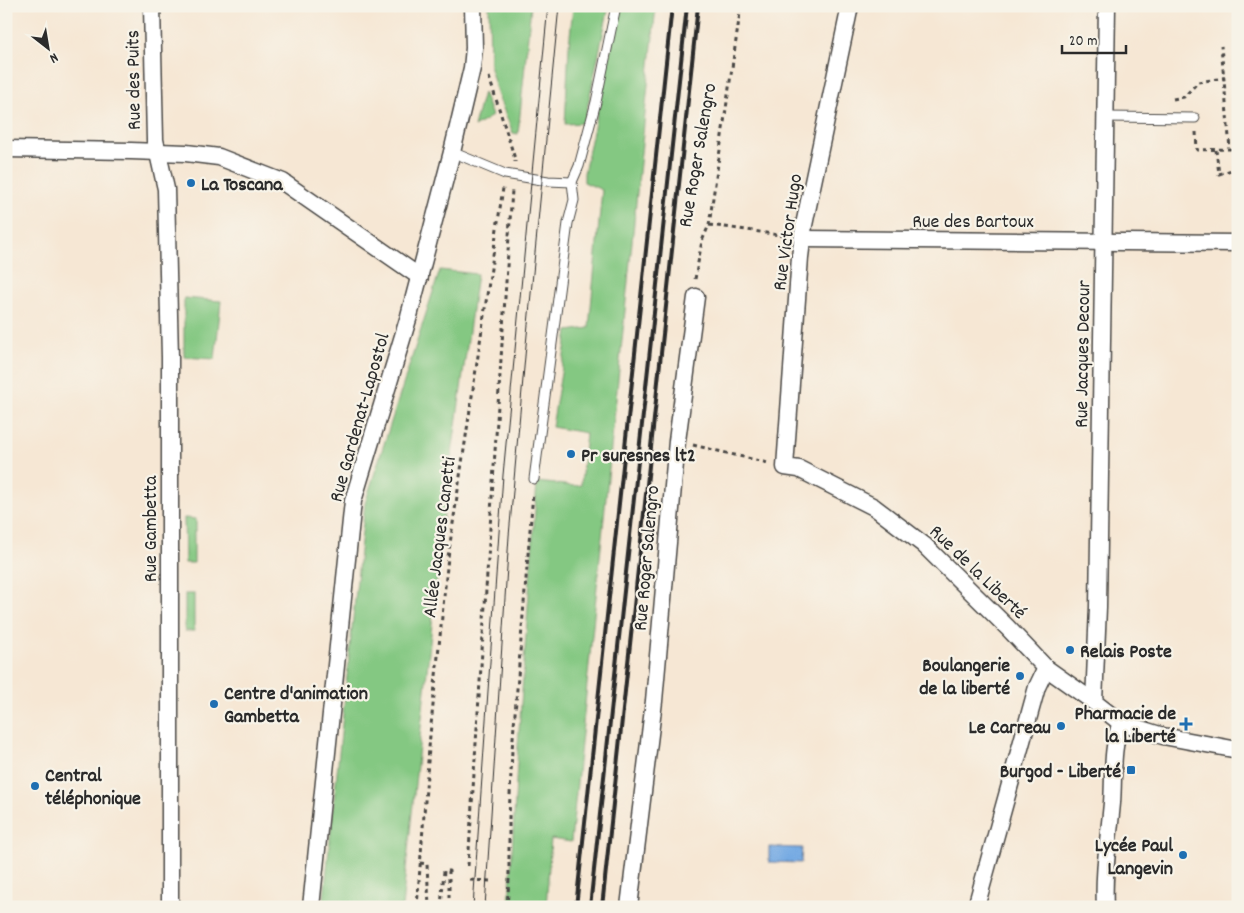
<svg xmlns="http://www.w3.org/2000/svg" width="1244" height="913" viewBox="0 0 1244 913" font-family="Dekko,sans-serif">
<rect width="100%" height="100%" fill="#f7f3e8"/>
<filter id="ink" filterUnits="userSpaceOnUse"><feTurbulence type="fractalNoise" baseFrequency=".02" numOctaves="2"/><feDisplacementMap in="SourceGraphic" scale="10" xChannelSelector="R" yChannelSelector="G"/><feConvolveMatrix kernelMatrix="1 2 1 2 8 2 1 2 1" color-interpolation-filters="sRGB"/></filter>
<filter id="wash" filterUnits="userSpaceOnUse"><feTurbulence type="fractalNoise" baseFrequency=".0096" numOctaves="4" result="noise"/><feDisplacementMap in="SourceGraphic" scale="20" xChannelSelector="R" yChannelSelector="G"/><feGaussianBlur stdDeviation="1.12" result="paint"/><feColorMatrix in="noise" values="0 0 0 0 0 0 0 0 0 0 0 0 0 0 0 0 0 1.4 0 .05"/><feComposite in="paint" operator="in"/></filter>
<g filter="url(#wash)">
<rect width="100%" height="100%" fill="#f6e7d4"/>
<g fill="#84c882" stroke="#587a56">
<path d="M489,6H531L518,134L513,133L498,96L490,68Z"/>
<path d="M573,6H609L584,123L565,124L569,46Z"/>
<path d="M620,6H656L571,842L551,839L546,907H509L518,745L537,482L574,486L581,485L586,433L552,427L568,331L589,328L602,190L584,182V173Z"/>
<path d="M483,92L492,116L474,127Z"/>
<path d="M440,270L477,274L444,511L402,907H323L365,503Z"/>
<path d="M184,298L221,301L215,359L184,357Z"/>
<path d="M184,518L196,519V531H194V563H185Z"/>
<rect x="185" y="594" width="9" height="37"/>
</g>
<path fill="#76aae3" stroke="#506a87" d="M769,847L802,848L801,863L769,862Z"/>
</g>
<g filter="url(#ink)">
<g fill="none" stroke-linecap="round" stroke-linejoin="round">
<defs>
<g id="lane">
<path d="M1106,117L1195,118"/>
<path d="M452,152L505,174L548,181L572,182"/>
<path d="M534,479L568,223L574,200L572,182L579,166L596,102L616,6"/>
</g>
<g id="street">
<path d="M152,6L155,140L166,189L170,357V907"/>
<path d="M850,6L804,225L800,257L785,467L799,469L874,507L924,545L1008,628L1046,668L1094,702L1121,723L1163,736L1238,750"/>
<path d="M6,149L131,151L186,153L219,157L283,182L420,277"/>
<path d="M803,239L1238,243"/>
<path d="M1094,702L1098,607L1107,6"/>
<path d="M311,907L353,501L409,316L452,152L472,68L474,48L473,6"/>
<path d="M629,907L654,701L677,441L696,297"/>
<path d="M976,907L1037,687L1046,668"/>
<path d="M1105,907C1103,872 1109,837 1112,803C1114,776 1111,748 1121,723"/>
</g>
</defs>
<use href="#lane" stroke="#494744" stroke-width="11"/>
<use href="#street" stroke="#494744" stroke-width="19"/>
<g stroke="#494744" stroke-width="3" stroke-dasharray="4 4" stroke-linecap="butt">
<path d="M489,77L515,159V162"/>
<path d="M1173,99L1184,97L1198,82L1224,78"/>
<path d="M1196,132L1197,150L1230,149L1221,46"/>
<path d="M1216,150L1219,174L1238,168"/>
<path d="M709,225L747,230L785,236"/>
<path d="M695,279L702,241L709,225L741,6"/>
<path d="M693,445L768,463"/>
<path d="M420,863L427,864L429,907"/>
<path d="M468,866L512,190"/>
<path d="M470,880L491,881"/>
<path d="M417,907L430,735L448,557L503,188"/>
<path d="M441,907L444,871H449V907"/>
<path d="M507,907L509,880V818L512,750L533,493"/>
</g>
<use href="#lane" stroke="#fff" stroke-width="9"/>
<use href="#street" stroke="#fff" stroke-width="16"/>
<g stroke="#2b2b2b" stroke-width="1">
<path d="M473,907L503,475L548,6"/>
<path d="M485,907L509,536L526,345L559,6"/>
</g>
<g stroke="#2b2b2b" stroke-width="4">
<path d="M576,907L672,6"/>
<path d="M590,907L687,6"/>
<path d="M602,907L698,6"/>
</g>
</g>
</g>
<g fill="#1f6fb2" stroke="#f7f3e8" stroke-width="2">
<circle cx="191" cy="183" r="5"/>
<circle cx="571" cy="454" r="5"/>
<circle cx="1070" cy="650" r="5"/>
<circle cx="1020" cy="676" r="5"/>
<circle cx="214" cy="704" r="5"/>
<path d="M1183.5 716.5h5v5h5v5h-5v5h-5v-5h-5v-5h5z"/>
<circle cx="1061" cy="726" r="5"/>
<rect x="1126" y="765" width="10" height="10" rx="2.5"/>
<circle cx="35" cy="786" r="5"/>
<circle cx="1183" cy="855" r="5"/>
</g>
<g text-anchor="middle" stroke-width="4.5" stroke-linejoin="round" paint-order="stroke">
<g font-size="20" fill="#2b2b2b" stroke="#f7f3e8">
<text transform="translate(132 80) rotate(-91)" y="7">Rue des Puits</text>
<text transform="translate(696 155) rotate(-80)" y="7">Rue Roger Salengro</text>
<text x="973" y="227">Rue des Bartoux</text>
<text transform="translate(786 232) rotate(-82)" y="7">Rue Victor Hugo</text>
<text transform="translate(1081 354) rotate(-89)" y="7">Rue Jacques Decour</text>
<text transform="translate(358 417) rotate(-74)" y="7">Rue Gardenat-Lapostol</text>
<text transform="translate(149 529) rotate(-90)" y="7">Rue Gambetta</text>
<text transform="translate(438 537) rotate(-83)" y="7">Allée Jacques Canetti</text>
<text transform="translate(645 558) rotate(-85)" y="7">Rue Roger Salengro</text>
<text transform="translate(979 571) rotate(44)" y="7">Rue de la Liberté</text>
</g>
<g font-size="20" font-weight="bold" fill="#2b2b2b" stroke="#f7f3e8" text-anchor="start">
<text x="201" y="190">La Toscana</text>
<text x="581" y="461">Pr suresnes lt2</text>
<text x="1080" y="657">Relais Poste</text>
<text x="1010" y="671" text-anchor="end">Boulangerie<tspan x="1010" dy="23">de la liberté</tspan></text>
<text x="224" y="699">Centre d'animation<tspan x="224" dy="23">Gambetta</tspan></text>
<text x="1176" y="719" text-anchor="end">Pharmacie de<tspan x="1176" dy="23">la Liberté</tspan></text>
<text x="1051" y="733" text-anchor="end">Le Carreau</text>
<text x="1121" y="777" text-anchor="end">Burgod - Liberté</text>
<text x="45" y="781">Central<tspan x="45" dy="23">téléphonique</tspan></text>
<text x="1173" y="851" text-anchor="end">Lycée Paul<tspan x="1173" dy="23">Langevin</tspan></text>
</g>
</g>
<rect width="1244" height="913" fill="none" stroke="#f7f3e8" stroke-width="25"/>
<g transform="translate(48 48) rotate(149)" stroke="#f7f3e8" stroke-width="4" paint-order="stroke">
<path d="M0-4L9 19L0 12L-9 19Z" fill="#2b2b2b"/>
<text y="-8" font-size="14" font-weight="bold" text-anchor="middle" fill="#2b2b2b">N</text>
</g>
<path d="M1062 45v8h64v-8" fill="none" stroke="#2b2b2b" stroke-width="2.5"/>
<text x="1069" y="45" font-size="15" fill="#2b2b2b" stroke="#f7f3e8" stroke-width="4" paint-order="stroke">20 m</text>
</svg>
